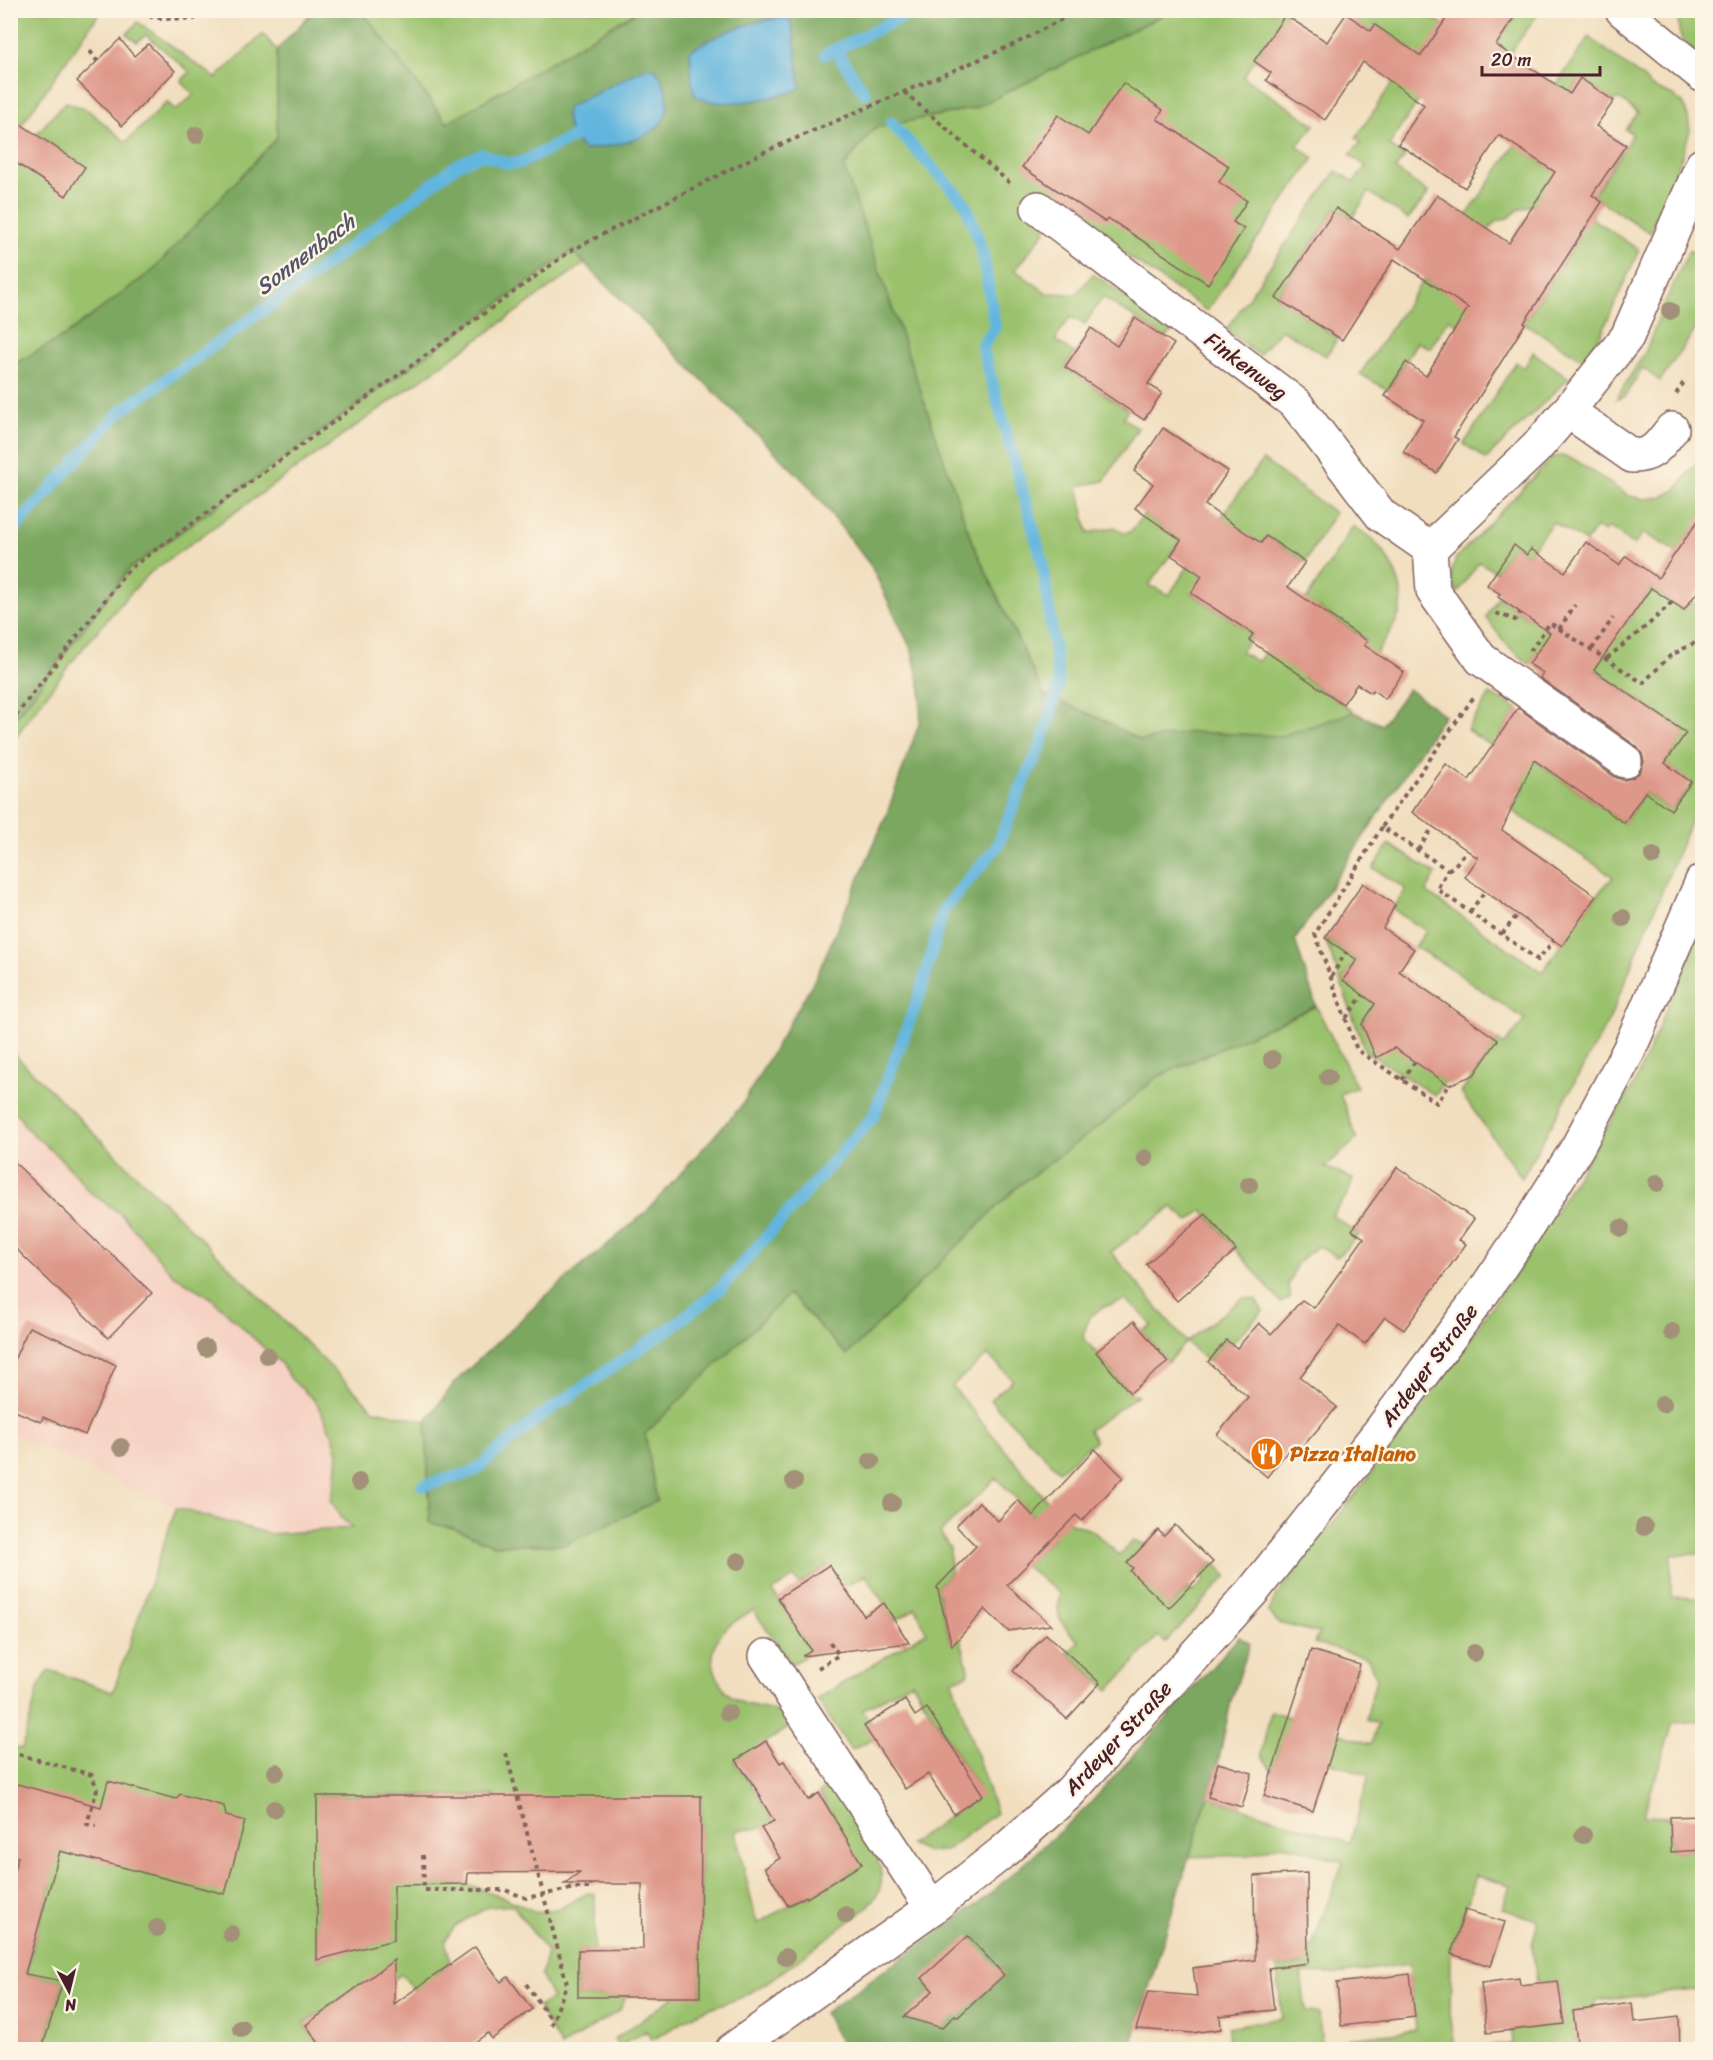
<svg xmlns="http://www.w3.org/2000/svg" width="1713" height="2060" viewBox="0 0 1713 2060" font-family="Sriracha,sans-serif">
<rect width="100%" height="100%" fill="#fcf5e5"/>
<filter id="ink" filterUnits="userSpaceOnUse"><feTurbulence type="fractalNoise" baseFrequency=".0167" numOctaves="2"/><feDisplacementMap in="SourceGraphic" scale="12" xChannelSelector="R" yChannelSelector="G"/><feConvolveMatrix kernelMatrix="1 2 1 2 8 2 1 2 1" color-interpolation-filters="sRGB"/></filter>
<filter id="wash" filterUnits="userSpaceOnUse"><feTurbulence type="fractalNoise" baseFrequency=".008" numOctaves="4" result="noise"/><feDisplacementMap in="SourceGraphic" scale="24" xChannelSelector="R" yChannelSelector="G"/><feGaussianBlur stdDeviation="1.35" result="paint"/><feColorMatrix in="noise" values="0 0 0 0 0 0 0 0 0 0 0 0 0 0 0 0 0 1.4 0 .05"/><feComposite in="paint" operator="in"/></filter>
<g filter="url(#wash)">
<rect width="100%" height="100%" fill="#f1debe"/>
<path fill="#f5d2c3" d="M10,1050L374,1410L426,1421L430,1523L271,1534L176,1508L11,1434Z"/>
<g fill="#9ac16c" stroke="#72704c" stroke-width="1.5">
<path d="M11,11H101L11,140Z"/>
<path d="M362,11H637L447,123Z"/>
<path d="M1171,11H1289L1243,77L1315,125L1297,146L1314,158L1207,311L1043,197L1045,231L1015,270L1047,293L1076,294L1093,274L1175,329L1165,338L1103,297L1085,324L1070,317L1055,340L1074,353L1065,367L1128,410L1123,418L1138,428L1104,481L1078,486L1088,533L1115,527L1123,533L1131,532L1144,514L1181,540L1149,585L1169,595L1222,516L1263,460L1335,513L1305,562L1266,536L1249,562L1191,593L1253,634L1241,652L1258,662L1281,629L1289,627L1353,526C1359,530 1366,534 1372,539C1389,556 1409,589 1399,615C1394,628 1383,642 1375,655L1363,646L1367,640L1319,608L1298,637L1303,677L1354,712L1281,736L1192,732L1141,741L1101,719L1044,695L972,542L844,167L874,128L975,108Z"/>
<path d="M1338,11H1434L1430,16L1490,54L1516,15L1510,11H1540L1486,87L1439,70L1389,145L1405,157L1395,169L1429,193L1408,219L1369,192L1352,218L1336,208L1276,297L1338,338L1326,356L1281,329L1259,355L1226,330L1336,171L1354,182L1366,166L1350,155L1361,142L1356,138L1413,51L1375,25L1372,32Z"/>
<path d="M1679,11H1702V51C1679,52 1677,28 1679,11Z"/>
<path d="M138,22L216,78L263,34L277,50V138L152,271L63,337L11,366L10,159L85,167L36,134L66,102L89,111L126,142L167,102L175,110L194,95L181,81L190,72L146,35L137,42L127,34Z"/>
<path d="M1589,37L1644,79L1650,86L1673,96L1683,103L1688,117L1690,131L1680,161L1650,233L1593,196L1633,134L1625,129L1638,113L1618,98L1614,101L1580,78L1529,154L1570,183L1575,207L1639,250L1603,330L1585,361L1524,323L1580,236L1533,205L1518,210L1510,217L1496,222L1481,239L1437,259Z"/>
<path d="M572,250L585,263L151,572C99,624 54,684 11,743V723L129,569Z"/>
<path d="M1689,250L1702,258V320L1660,381L1643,368L1624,397L1616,399L1646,351L1660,314Z"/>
<path d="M1424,279L1497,323L1484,344L1449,319L1430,348L1417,342L1388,390L1360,374Z"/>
<path d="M1533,352L1569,378L1486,459L1464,444L1516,362L1524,368Z"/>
<path d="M1702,455V530L1695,526L1676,552L1644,533L1634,545L1609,527L1605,532L1596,527L1586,542L1553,522L1527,555L1514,545L1496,572L1479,562L1458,592C1449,581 1451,570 1456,558L1553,457L1562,456L1575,460L1629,496L1644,499L1662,497L1677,489Z"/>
<path d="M1651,588L1684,610L1691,601L1702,609V793L1610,1018L1522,1178L1461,1093L1498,1040L1504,1045L1525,1020L1450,968L1415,947L1426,931L1393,909L1406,889L1373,868L1389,844L1436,874L1426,892L1542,972L1596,896L1613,877C1580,853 1545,833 1511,810L1524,789L1491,768L1502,752L1467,730L1490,694L1518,709L1499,736L1624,823L1645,792L1670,810L1693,784L1665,763L1686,733L1548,637L1529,664L1508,646L1486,618L1498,597L1531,620L1553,589L1625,625Z"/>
<path d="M1702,927V1554L1671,1555V1597L1702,1598V1721L1673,1723L1643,1816L1670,1817L1671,1852L1702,1850V1989L1596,2001L1595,2008L1599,2036L1576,2038L1578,2049H1489V2047L1512,2044L1511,2030L1564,2023L1558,1981L1537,1983L1532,1946L1538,1920L1502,1909L1510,1885L1476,1876L1451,1954L1450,2013L1455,2049H1349V2038L1416,2030L1409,1964L1336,1974L1301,1973L1306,2012L1319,2013L1322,2049H1229L1228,2027L1282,2018L1277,1967L1305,1964L1343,1862L1283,1844L1250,1855L1189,1857L1208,1797L1350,1843L1369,1775L1280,1747L1272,1772L1261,1754L1271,1711L1371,1744L1378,1724L1366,1720L1376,1679L1368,1658L1314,1643L1319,1633L1278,1623L1269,1612L1275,1598L1422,1408L1533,1247L1634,1084Z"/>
<path d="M1325,938L1357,960L1343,980L1376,1004L1362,1024L1445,1082L1435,1096L1365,1051Z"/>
<path d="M1316,1006L1357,1087L1340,1094L1357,1139L1325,1167L1353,1179L1348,1194L1332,1215L1359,1235L1337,1257L1318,1246L1297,1263L1288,1286L1291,1297L1281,1303L1203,1210L1189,1221L1172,1207L1111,1252L1186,1342L1243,1298L1255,1299L1263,1311L1231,1344L1226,1340L1208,1362L1186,1342L1168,1362L1142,1331L1152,1325L1138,1310L1125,1300L1104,1307L1089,1317L1083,1337L1130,1393L1137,1396L1089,1430L1095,1441L1059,1471L990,1400L1013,1380L988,1355L952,1386L1063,1520L1093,1531L1119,1555L1133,1541L1145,1544L1151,1549L1169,1608L1189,1588L1193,1592L1205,1580L1200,1575L1214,1562L1227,1576L1166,1642L1158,1636L1109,1690L1067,1653L1079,1642C1062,1623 1054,1621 1060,1594L1025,1566L1054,1537L996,1478L940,1533L950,1548V1573L937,1587L950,1640L960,1636L969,1674L952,1681L996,1813L945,1851L927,1852L910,1844L982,1794L912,1682L862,1710L871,1722L872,1739L851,1750L817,1699L926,1632L916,1608L895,1621L866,1575L843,1587L828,1565L799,1584L794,1577L773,1591L813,1652L792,1664L753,1610C740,1618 725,1626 717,1640C706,1660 719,1691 738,1701C751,1708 772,1706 782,1715C785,1718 788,1723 790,1727L734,1762L750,1782L773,1822L761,1828L735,1831L757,1924L806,1896L808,1898L861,1864L819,1793L833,1784L877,1858C886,1883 881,1895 862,1912L771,1980L740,1998L701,2011L652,2040L646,2031L623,2044L626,2049H621L614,2040L675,1996H700L701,1796L513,1859L495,1795L318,1796L317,1960L394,1939L374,1863L430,1884H467L505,1898L538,1913L560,1908L588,1893L595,1894V1950H578V1997H626L620,2010L561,2047L538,2007L552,1999L541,1975L547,1952L513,1905L488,1907L455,1926L445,1941L451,1962L435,1974L447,1993L426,2007L402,1974L367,1999L357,1987L304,2024L323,2049H42L63,1981L25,1974L51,1884L10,1873L11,1746L22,1749L39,1686L49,1670L113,1692L176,1508L271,1534L352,1528L341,1517L331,1500L336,1476L338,1453L333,1436L316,1402L292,1380L282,1365L210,1297L173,1275L121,1214L88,1191L78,1177L60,1158L26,1128L19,1116L11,1109L10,1050L374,1410L426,1421L430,1523L453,1528L493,1545L644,1434L789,1294L847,1355L1017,1187L1106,1121L1157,1077Z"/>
</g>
<g fill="#7ba760" stroke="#626346" stroke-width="1.5">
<path d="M314,10L362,11L447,123L637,11H1171L975,108L874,128L844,167L972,542L1044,695L1101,719L1141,741L1192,732L1281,736L1354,712L1382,725L1408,689L1444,715L1295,940L1316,1006L1157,1077L1106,1121L1017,1187L847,1355L789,1294L645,1434L657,1501L564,1545H493L453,1528L430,1523L426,1421L455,1382L547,1295L645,1213L742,1105L817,975L886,816L920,721L921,690L912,651L871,566L809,486L572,251L129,569L11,723V366L63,337L152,271L277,138V50Z"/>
<path d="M1239,1637L1250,1644L1231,1701L1218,1763L1130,2049H854L843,2047L824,2013L982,1901L1087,1807Z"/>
</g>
<g fill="#62b5de" stroke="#566a84" stroke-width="1.5">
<path d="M778,18L790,20L793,31L800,85L799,89C778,98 736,105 714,102C708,101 701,98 695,96L692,84L690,51C718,33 746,23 778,18Z"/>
<path d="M648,67L656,69C693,132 635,143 584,150C573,138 562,123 568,107Z"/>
</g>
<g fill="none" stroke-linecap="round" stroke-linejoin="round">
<g stroke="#62b5de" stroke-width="12">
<path d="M836,51L865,93"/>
<path d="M826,54L917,10"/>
<path d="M10,534L120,412L313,275L458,164L482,154L506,163H520L587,130"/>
<path d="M422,1486L473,1472L542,1415L676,1324L720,1289L873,1117L921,991L943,910L997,847L1020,790L1041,746L1059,683L1042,560L982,346L995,327L983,254L966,204L891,123"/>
</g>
</g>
<g id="blocks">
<g fill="#de9889">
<path d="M1452,10H1519L1496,45L1570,94L1580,78L1614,101L1596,126L1626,145L1592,195L1602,202L1524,323L1525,324L1454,437L1458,439L1437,473L1403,452L1423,420L1385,396L1406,362L1426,376L1468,308L1394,259L1342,340L1276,298L1336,208L1400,249L1437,195L1509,243L1555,172L1499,135L1465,188L1398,144L1424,105L1363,62L1325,120L1266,80L1271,73L1254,61L1285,15L1327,42L1346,14L1371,31L1375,25L1421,56Z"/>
<path d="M120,39L134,56L148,44L175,71L122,126L77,81Z"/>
<path d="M1123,83L1163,110L1157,119L1229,166L1219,182L1247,201L1233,222L1244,229L1208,284L1108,218L1105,222L1022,167L1058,115L1088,135Z"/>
<path d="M10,117L85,167L66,196L10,159Z"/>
<path d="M1135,318L1174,344L1148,384L1162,393L1144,420L1065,367L1091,328L1117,346Z"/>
<path d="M1163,428L1228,471L1205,505L1261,543L1266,536L1305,562L1288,587L1367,641L1364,645L1404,672L1385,699L1373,690L1371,693L1357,684L1343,704L1249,640L1253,634L1191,593L1202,576L1171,555L1181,540L1135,508L1153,484L1134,471Z"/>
<path d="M1702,515V586L1684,610L1651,588L1594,670L1686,733L1665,763L1691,782L1671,810L1645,792L1624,823L1534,760L1502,830L1596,896L1562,946L1465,877L1478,858L1412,812L1446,764L1469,780L1518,708L1615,777L1623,780L1632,778L1640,772L1644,762L1642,754L1636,746L1540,678L1543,673L1529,664L1550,633L1498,597L1500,594L1487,585L1514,545L1527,555L1531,549L1565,572L1586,542L1619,565L1626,556L1658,578Z"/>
<path d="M1363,883L1395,905L1383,928L1414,949L1399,971L1498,1040L1474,1075L1449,1085L1394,1048L1376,1058L1362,1024L1375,1004L1343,980L1357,960L1325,938Z"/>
<path d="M10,1158L105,1250L106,1249L152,1293L108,1338L10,1243Z"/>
<path d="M1397,1167L1474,1219L1459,1240L1466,1244L1404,1330L1385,1317L1365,1344L1339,1326L1300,1377L1337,1407L1298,1452L1291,1447L1267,1477L1217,1435L1248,1397L1208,1362L1226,1340L1237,1348L1259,1323L1271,1334L1302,1300L1314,1308L1364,1238L1352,1230Z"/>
<path d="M1206,1214L1236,1250L1177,1301L1146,1264Z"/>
<path d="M1134,1321L1168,1362L1130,1393L1096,1352Z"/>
<path d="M29,1327L94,1354L116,1365L85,1435L43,1417L41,1422L10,1409V1369Z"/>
<path d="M1095,1449L1123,1477L1082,1521L1076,1515L1007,1585L1051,1625L1008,1631L985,1609L952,1646L937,1587L976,1546L956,1526L979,1502L998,1521L1018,1500L1033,1516Z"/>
<path d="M1175,1525L1213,1562L1169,1608L1130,1571L1133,1568L1127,1563L1158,1530L1164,1536Z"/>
<path d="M829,1565L864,1616L884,1603L909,1643L802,1656L811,1650L778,1598Z"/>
<path d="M1046,1634L1100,1683L1067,1719L1013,1671Z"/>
<path d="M1311,1650L1360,1665L1313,1811L1264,1796Z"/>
<path d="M905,1700L915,1716L927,1708L983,1795L954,1814L928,1774L905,1789L864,1726Z"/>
<path d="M766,1741L780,1763L784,1761L808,1800L819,1793L862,1864L807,1898L806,1896L788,1906L765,1868L780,1858L761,1828L774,1821L759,1796H761L736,1760Z"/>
<path d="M1218,1763L1252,1773L1242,1807L1208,1797Z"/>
<path d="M108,1781L176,1799L180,1794L224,1806L226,1816L245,1821L225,1894L60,1851L25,1974L63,1981L42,2049H10V1884L18,1857L10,1855V1782L101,1807Z"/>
<path d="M317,1796H701L700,1997H578V1950L643,1949L642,1884H564L580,1872L468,1873L467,1884L394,1885V1940L317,1960Z"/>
<path d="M1702,1816V1850L1671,1852L1670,1817Z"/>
<path d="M1307,1873L1308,1963L1269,1968L1274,2010L1220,2016L1221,2029L1193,2033L1136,2029L1148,1992L1197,1996L1193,1968L1255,1960L1254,1876Z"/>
<path d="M1465,1910L1505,1922L1491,1966L1451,1954Z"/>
<path d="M968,1936L1004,1975L958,2017L955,2015L942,2028L904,2017L933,1991L922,1978Z"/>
<path d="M475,1947L501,1982L508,1977L532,2009L492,2039L488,2033L465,2049H323L306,2025L394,1960V2004Z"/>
<path d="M1410,1974L1415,2017L1341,2026L1337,1983Z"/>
<path d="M1519,1978L1520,1985L1558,1981L1564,2024L1487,2033L1481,1983Z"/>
<path d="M1632,2003L1634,2022L1679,2017L1680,2049H1578L1573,2011Z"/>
</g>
</g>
</g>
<g filter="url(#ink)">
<use href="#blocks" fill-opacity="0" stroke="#84625e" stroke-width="1.5"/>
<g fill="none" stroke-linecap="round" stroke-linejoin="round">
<defs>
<g id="minor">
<path d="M1622,10L1702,75"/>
<path d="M1038,208L1296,404L1381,515L1430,549"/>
<path d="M1568,411L1632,456C1654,456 1659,445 1672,429"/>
<path d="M1625,761L1481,659L1433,591L1430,549L1536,448L1568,411L1627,337L1702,165"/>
<path d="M766,1656L932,1908"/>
</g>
<path id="major" d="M732,2050L932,1908L1004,1851L1069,1793L1253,1591L1380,1431L1482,1294L1526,1229L1577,1148L1629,1050L1702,881"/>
</defs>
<use href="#minor" stroke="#84625e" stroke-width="36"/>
<use href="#major" stroke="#84625e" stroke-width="36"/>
<g stroke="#84625e" stroke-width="4" stroke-dasharray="4.5 4.5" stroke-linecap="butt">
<path d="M142,10L153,18L194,19L204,10"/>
<path d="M90,51L97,61"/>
<path d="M904,92L1011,184"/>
<path d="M1676,394L1684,382"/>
<path d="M1496,613L1515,620L1520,613"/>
<path d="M1559,629L1575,605"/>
<path d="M1592,649L1613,618"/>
<path d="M1530,651L1550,623L1643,683L1670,656L1694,643L1702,629"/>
<path d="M1607,658L1649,624L1672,602"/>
<path d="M1473,698L1382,827L1448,870L1437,889L1538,960L1554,940"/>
<path d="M10,723L129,569L572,250L764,152L1015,44L1079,10"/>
<path d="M1382,827L1315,934L1357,1050L1437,1103L1449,1085"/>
<path d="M1418,850L1433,827"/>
<path d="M1448,870L1455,865L1467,850"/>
<path d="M1470,912L1485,891"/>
<path d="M1502,934L1518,914"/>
<path d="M1331,977L1346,952"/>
<path d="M1346,1018L1363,995"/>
<path d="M1402,1080L1415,1062"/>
<path d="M818,1668L839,1655L829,1641"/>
<path d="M10,1752L92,1775L97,1789L87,1824L96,1826"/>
<path d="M506,1753L567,1984L550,2028"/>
<path d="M423,1855L424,1890H505L526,1898L575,1888H591V1884"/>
<path d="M526,1984L552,2021"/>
</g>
<use href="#minor" stroke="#fff" stroke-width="33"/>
<use href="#major" stroke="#fff" stroke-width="33"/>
</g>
<g fill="#a29078">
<circle cx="196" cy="135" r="9"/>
<circle cx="1670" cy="311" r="9"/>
<circle cx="1653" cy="856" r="9"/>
<circle cx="1623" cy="918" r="9"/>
<circle cx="1272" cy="1059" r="9"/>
<circle cx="1328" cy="1077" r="9"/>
<circle cx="1145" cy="1158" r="9"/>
<circle cx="1657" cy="1183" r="9"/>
<circle cx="1249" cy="1185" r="9"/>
<circle cx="1621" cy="1228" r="9"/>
<circle cx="1672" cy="1332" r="9"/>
<circle cx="206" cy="1348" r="9"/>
<circle cx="267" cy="1355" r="9"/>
<circle cx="1663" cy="1404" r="9"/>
<circle cx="121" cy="1447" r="9"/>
<circle cx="871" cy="1461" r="9"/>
<circle cx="794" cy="1481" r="9"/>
<circle cx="359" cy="1482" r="9"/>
<circle cx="892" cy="1503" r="9"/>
<circle cx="1644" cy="1527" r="9"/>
<circle cx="738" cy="1561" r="9"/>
<circle cx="1474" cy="1653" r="9"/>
<circle cx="728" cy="1713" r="9"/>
<circle cx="276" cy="1772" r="9"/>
<circle cx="274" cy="1809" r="9"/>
<circle cx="1583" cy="1835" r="9"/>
<circle cx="846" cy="1915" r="9"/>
<circle cx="157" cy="1928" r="9"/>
<circle cx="231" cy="1934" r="9"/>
<circle cx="786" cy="1957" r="9"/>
<circle cx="241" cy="2028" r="9"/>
</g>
</g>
<defs>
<symbol id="restaurant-disc" viewBox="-11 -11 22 22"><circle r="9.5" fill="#e8710a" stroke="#fcf5e5"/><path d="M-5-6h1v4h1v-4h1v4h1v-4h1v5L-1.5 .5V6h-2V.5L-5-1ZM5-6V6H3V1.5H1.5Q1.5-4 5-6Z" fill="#fff"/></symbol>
</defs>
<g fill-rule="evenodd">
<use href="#restaurant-disc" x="1248" y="1435" width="38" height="38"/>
</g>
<g text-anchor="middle" stroke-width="5" stroke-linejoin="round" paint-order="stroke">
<g font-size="21" fill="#4a1f2b" stroke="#fcf5e5">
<text transform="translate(1246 366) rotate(37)" y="7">Finkenweg</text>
<text transform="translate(1429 1365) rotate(-53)" y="7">Ardeyer Straße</text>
<text transform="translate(1118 1738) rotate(-47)" y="7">Ardeyer Straße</text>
</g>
<g font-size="21" font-weight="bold" fill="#c56008" stroke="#fcf5e5" text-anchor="start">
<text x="1290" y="1461">Pizza Italiano</text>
</g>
<g font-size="22" font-style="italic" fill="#52546a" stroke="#fcf5e5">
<text transform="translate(305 254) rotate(-37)" y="8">Sonnenbach</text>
</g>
</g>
<rect width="1713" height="2060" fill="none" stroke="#fcf5e5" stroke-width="36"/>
<g transform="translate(69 1991) rotate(173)" stroke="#fcf5e5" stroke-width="4.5" paint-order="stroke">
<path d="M0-4.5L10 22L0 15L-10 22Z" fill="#4a1f2b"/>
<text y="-9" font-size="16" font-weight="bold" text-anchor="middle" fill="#4a1f2b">N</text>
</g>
<path d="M1482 66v9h118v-9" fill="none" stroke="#4a1f2b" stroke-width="3"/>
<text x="1491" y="66" font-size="18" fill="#4a1f2b" stroke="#fcf5e5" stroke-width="4.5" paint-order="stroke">20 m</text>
</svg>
